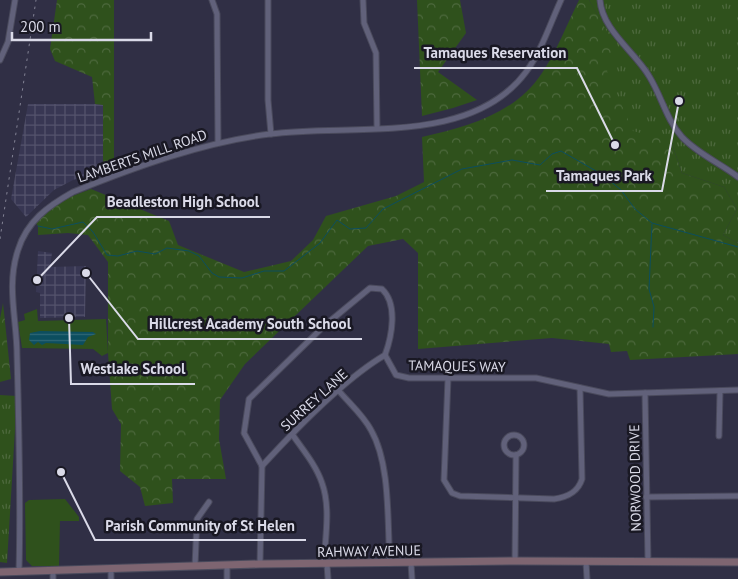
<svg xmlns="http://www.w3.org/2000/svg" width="738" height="579" viewBox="0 0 738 579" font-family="'PT Sans',sans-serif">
<defs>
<pattern id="industrial-grid" width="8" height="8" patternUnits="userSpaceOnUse" patternTransform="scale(1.25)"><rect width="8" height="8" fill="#383753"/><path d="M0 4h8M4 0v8" fill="none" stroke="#54536c"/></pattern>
<pattern id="forest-crowns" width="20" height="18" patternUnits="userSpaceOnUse" patternTransform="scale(1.25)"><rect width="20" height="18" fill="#2f511c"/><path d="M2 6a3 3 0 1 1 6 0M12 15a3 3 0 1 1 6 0" fill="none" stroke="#4d693d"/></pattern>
<pattern id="park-tufts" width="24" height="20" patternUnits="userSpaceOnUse" patternTransform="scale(1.25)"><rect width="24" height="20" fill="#2f511c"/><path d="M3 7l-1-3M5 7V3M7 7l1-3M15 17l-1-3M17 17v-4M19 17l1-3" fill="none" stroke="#4d693d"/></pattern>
<pattern id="water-rules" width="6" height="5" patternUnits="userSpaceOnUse" patternTransform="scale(1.25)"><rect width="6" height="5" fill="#0c4e5f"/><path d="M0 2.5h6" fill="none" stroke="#2f6776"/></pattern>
</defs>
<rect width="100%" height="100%" fill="#302f45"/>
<g fill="url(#industrial-grid)">
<path d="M28,104H103V171L73,180L54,190L26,217L11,199Z"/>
<path d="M38,251L52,253L50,267L86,266L85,317L40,318V293L36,292Z"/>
</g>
<g fill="#2f511c">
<path d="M37,309L38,321L106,319L108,353L102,356L93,349L22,348L18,322L25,320L24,314Z"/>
<path d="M65,499L79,517V521H60L59,566H32L26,560L25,503L29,500Z"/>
</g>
<g fill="url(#forest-crowns)">
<path d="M57,0H114V167L103,171V105L95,104L92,77L55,61L50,49Z"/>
<path d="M417,0H460L466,33L438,72L477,100L453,108L422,116Z"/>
<path d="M579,0H589L671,141L682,173L724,187L737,209L723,235L738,243V354L630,360L627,351L611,352L609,344L552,338L418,349V253L403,239L368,246L245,364L220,400L219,439L226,479H172L173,503L145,506L140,487L120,471L121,424L112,409L108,353V262L88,235L68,233L38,235V226L34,221L51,204L91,189L169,221L178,245L244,272L291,261L313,240L326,216L396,196L424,182L422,137C467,127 515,114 542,73C557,51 567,24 579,0Z"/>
<path d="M3,303L11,379L0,382V319Z"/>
</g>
<g fill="url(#park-tufts)">
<path d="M589,0H738V243L723,235L737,209L724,187L682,173L671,141L633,131L607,71L618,51Z"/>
<path d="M0,395L17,396L7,563L0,562Z"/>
</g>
<path fill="url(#water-rules)" d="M40,331L93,332L96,334L88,337L83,345L46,343L42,345L38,342L34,345L29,340L30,333Z"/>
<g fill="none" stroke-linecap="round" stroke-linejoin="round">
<g stroke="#0c4e5f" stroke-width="1">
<path d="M652,224L649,289L654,307L653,327"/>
<path d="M38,226L52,229L83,222L93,232L107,255L118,256L137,251L155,254L167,248L189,251L199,256L212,273L219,277L242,278L264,271H284L320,243L337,220L350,229L366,228L383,209L462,169L512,160L540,165L552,154L561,151L603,175L621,190L635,209L652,223L738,247"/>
</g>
<defs>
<g id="street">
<path d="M212,0L217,14L218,143"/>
<path d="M268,0V100L271,134"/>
<path d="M363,0L364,23L376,53L377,128"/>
<path d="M600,0C602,30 635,52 649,76C662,97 666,119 682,137C698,154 720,163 738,177"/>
<path d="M0,60L8,42L15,0"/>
<path d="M448,378L444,480L452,493L460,496L554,499C568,497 578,492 582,479L580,388"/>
<path d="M339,391C350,404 363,415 371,430C391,465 387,523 390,563"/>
<path d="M645,393L648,562"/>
<path d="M292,434C303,450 316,465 322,483C331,508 325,538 324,564"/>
<circle cx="514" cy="445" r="10"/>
<path d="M719,436L720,391"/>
<path d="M262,466L244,433L249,399L324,326L370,288L382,289C398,304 392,336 385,355L396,375L409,378H536L609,394L738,390"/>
<path d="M262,466C294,431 344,379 385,355"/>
<path d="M646,497L738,496"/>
<path d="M515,561L516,455"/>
<path d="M586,562L587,579"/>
<path d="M411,563L412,579"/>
<path d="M260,564L262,466"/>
<path d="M327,564L328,579"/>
<path d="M195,566L197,519L209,502"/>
<path d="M111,569V579"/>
<path d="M19,571C21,499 19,427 17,355C17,320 6,286 18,250C27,221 48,206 73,192C135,167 204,142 270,134C351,123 470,147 526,72C542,50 550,24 561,0"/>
<path d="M53,579V570"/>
<path d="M227,579V565"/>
</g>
<path id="secondary" d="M0,572L260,564L515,561L738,562"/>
</defs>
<use href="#street" stroke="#4a4a5c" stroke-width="7"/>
<use href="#secondary" stroke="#4a4a5c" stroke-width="9"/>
<use href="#street" stroke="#61617a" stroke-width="5"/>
<use href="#secondary" stroke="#7e6571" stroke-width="7"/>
<path stroke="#838395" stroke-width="1" stroke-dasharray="2.5 5" stroke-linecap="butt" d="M0,239L36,0"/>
</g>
<g text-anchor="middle" stroke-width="5" stroke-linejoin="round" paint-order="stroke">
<g font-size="14" fill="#dadae8" stroke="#191823">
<text transform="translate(142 156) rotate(-19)" y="5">LAMBERTS MILL ROAD</text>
<text transform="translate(457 366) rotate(1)" y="5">TAMAQUES WAY</text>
<text transform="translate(314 400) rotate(-42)" y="5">SURREY LANE</text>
<text transform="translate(635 478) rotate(-91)" y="5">NORWOOD DRIVE</text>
<text transform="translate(369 551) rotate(-1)" y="5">RAHWAY AVENUE</text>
</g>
</g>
<path fill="none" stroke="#dadae8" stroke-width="2" d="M615 145L577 68H414M679 101L662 191H546M37 280L97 217H270M86 273L138 339H362M69 318L71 384H195M61 472L95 540H306"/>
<g fill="#dadae8" stroke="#191823" stroke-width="2">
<circle cx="615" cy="145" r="5"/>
<circle cx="679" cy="101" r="5"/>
<circle cx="37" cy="280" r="5"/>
<circle cx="86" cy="273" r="5"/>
<circle cx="69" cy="318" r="5"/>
<circle cx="61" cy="472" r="5"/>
</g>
<g font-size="15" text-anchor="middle" font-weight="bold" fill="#dadae8" stroke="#191823" stroke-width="5" stroke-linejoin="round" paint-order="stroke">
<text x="495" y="58">Tamaques Reservation</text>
<text x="604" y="181">Tamaques Park</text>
<text x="183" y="207">Beadleston High School</text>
<text x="250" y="329">Hillcrest Academy South School</text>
<text x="133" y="374">Westlake School</text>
<text x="200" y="531">Parish Community of St Helen</text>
</g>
<path d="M12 32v8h139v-8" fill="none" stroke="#dadae8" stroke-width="2.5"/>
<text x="20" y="32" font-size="15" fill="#dadae8" stroke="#191823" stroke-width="4" paint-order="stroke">200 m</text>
</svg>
